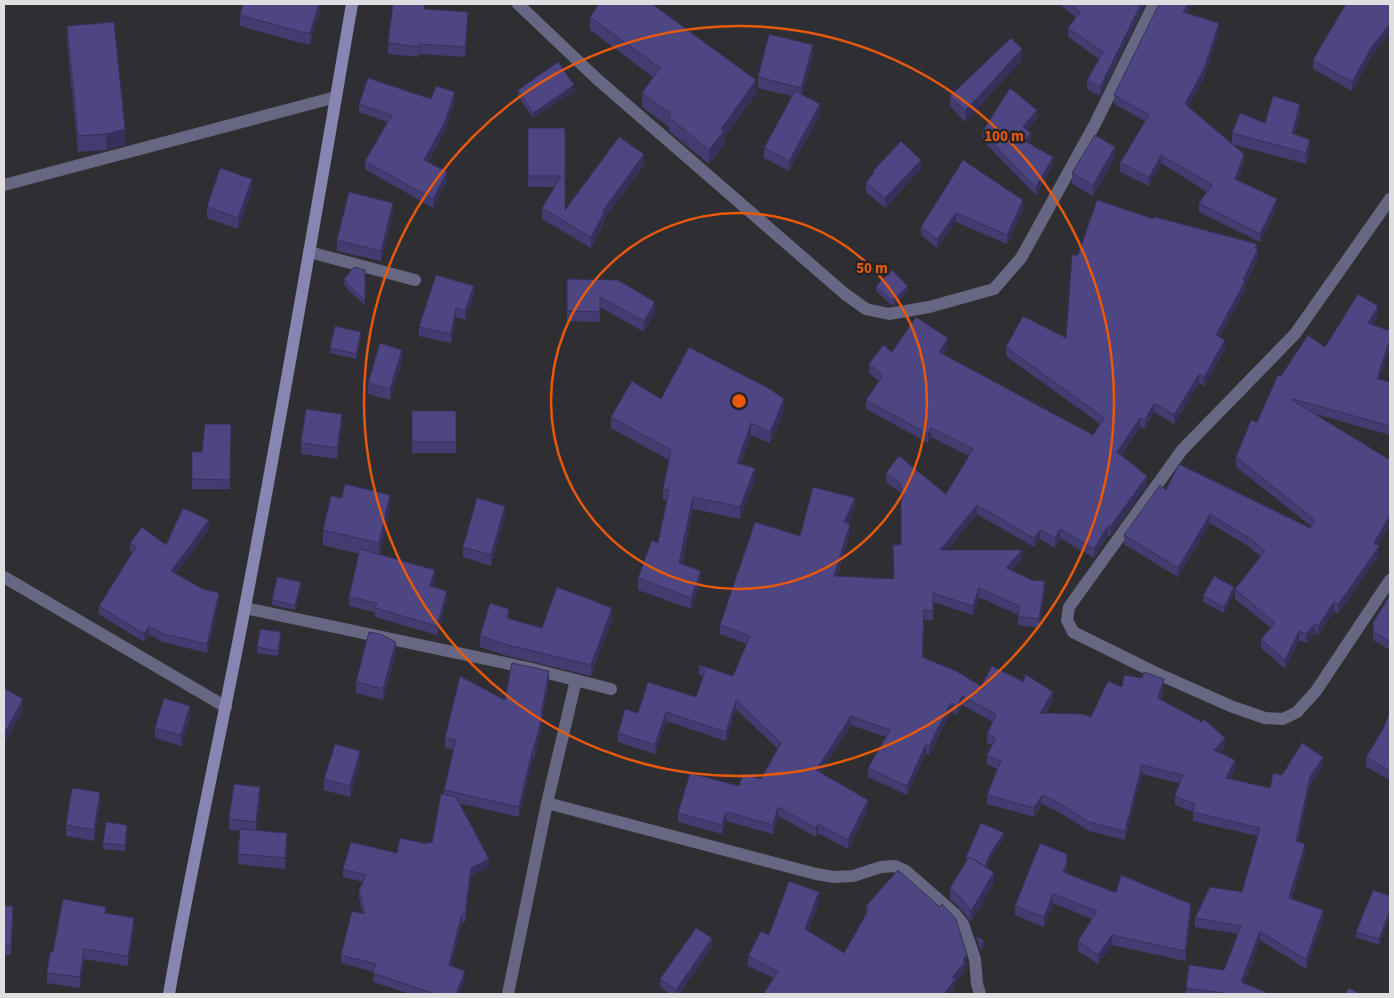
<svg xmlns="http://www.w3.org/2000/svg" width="1394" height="998" viewBox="0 0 1394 998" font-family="'Source Sans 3',sans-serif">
<rect width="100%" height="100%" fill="#2f2f33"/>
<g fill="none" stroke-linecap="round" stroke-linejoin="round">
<g stroke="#686783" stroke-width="12">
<path d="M518,4L597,79L845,294L866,309L889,314L929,307L994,289L1021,258L1095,124L1154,4"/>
<path d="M4,185L336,97"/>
<path d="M1390,199L1295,334L1182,450L1069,607L1067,620L1073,632L1156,673L1233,707L1265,718L1283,719L1297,712L1316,691L1390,580"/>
<path d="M309,252L415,280"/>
<path d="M4,577L226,707"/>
<path d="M245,608L528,668L611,689"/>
<path d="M547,803L816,874L834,877L853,876L881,867L895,866L906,871L955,914L963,924L975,959L977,984L980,994"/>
<path d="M508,994L547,803L576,680"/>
</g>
<path stroke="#8785b2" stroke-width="12" d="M169,994C191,866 220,739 244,612C283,410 317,207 352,4"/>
</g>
<g fill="#423c70">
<path d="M1059,4H1145L1100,96L1087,89V80L1099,59L1068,37V28L1076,17Z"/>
<path d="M1159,4H1192L1187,13L1219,32L1204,78L1188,107L1232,144V133L1265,123L1300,114L1295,134L1310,151L1306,164L1232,144L1244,163L1238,180L1277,207L1260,242L1199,212V203L1207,192L1161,163L1149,186L1120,172V163L1145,121L1114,104V95Z"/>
<path d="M1390,4V34H1389L1372,55L1352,91L1313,69V60Z"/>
<path d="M321,8L310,44L301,43L240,26V15Z"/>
<path d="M424,9L468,22L465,57L419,54V57L388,54V43Z"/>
<path d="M590,17L756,94L724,138V145L709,164L669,131V127L642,107V93L653,77L590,30Z"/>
<path d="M67,26L125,145L106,150L78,152L67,42Z"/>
<path d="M813,56L802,95L820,114L789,171L764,158V148L792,96L758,88V77Z"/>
<path d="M1022,60L965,122L950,106V96Z"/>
<path d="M518,90L574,91L533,118L518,96Z"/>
<path d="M431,99L455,101L444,133L428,162L447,180L433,208L365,169V161L387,122L359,112V104Z"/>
<path d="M1037,118L1027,130L1031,141L1029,144L1053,165L1036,195L982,140V132Z"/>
<path d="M528,128H565V210L644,165L604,219V224L591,248L542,219V208L555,187H528Z"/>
<path d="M1115,158L1093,196L1072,184V173Z"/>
<path d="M963,160L1023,209L1007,244L956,222L937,248L921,235V227Z"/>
<path d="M921,169L885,208L866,192V183L873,174V171Z"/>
<path d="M252,190L238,229L207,218V207Z"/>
<path d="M393,214L381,261L337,251V240Z"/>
<path d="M1154,219L1257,249L1258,258L1245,285V290L1219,337L1225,349L1204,386L1199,383L1174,424L1154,412L1145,429L1140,427L1121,455L1147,485L1110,536L1108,535L1094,558L1060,538L1055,548L1040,539L1034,547L977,514L947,550L1022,559L1012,570L1045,590L1039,628L1018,625V615L979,597L973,615L933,602V620H924L923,657L981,686L1053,701L1046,713L1091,717L1122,687L1164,688L1161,699L1225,747L1219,753L1235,769L1230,779L1270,788L1282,775L1323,766L1310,786L1298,842L1305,853L1292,899L1323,919L1306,969L1260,940L1244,984L1270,994H1186V988L1224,970L1238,934L1195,927V918L1242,892L1258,836L1193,821V812L1175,805V796L1179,783L1142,774L1125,840L1089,831L1055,810L1042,804L1034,817L987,804V795L997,769L987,764V755L992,745L987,743V734L993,722L962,705L957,715L951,712L929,755L926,753L907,795L868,777V768L886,737L851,725L821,772L868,809L848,849L818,833L816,837L778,816L773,834L726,821L722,834L678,822V813L739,786L761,779L778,749L736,709L726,741L666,721L655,754L618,742V733L638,713L696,697L703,677L699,674V665L733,676L747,644L720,634V625L800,536L855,507L848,523L850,533L837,576L894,579L901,545L902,499H901V493L886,482V473L946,494L969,456L931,437L928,443L866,409V400L879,381L869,373V364L892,352L948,347L943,354L1093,435L1100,424L1006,356V347L1066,338L1078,255Z"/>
<path d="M365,270V305L349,291L344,284V279Z"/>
<path d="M567,279L655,313L644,332L600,307V322L567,321Z"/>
<path d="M876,286L908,291L894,305H891L876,291Z"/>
<path d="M474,295L465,320L456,317L451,343L419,336V327Z"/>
<path d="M1378,315L1373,325L1380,379L1390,382V435L1315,414L1390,524L1378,545L1379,555L1338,614L1334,611L1318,635L1315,633L1306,643L1299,640L1285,669L1261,648V639L1271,628L1235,599V589L1261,557L1248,546L1210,523L1178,577L1124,544V535L1166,490L1310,528L1311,526L1236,467V457L1257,422L1281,376L1325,347Z"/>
<path d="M361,337L356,359L330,353V348Z"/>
<path d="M402,360L390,400L368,394V383Z"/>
<path d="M661,399L784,411L770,443L751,435L741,464L755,480L740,519L693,509L682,564L701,582L691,609L638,590V578L658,543L667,501L663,500V489L669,460L611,428V417Z"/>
<rect x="412" y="411" width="44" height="42"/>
<path d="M231,424L230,489H192V452H202Z"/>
<path d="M342,424L337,459L301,454V443Z"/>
<path d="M390,511L380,554L435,579L433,587L447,600L437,635L375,617V612L349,606V597L359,554L323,545V530Z"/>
<path d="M505,517L491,566L463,557V547Z"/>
<path d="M209,529L175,574L219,601L207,653L163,642L149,634L144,642L99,614V606L132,553L130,552V543L166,545Z"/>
<path d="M301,588L295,610L272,605V600Z"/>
<path d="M1234,593L1224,613L1203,602V596Z"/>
<path d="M1390,595V650L1373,640V623Z"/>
<path d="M509,619L542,628L612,619L591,676L508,656L480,647V636Z"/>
<path d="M281,638L278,656L257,653V647Z"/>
<path d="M396,653L383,700L356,693V682Z"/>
<path d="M549,682L542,718V726L534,759L533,758L519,817L459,803L489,867L471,876L465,922H462L451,966L465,979L459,994H411L373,982L374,972L341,963V955L363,914L359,898V890L363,882L343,877V869L432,843L444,795V790L454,750L445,748V738L505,700Z"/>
<path d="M1390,712V780L1366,767V757L1383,729Z"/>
<path d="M190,717L181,746L155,738V728Z"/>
<path d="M360,762L350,797L324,790V779Z"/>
<path d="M260,798L256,830L287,844L285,869L238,864L240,831L229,830V819Z"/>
<path d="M100,803L94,841L66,836V825Z"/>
<path d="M127,830L125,851L103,849V843Z"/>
<path d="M1004,838L991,857L987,867L994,883L971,922L961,909L950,899V888L966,862V857Z"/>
<path d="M1067,872V873L1116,893L1191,913L1185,961L1112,945L1098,964L1078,951V941L1092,919L1053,903L1044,927L1015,915V906Z"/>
<path d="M1390,896V916L1379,945L1356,937V932Z"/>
<path d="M819,902L808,931L844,953L866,916V906L967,965L965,967V971L955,983V988L950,994H764V993L774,978L748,966V956L769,935Z"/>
<path d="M4,906L13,917L11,955H4Z"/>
<path d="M106,913L134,928L128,966L84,959L80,988L47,983V973L53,952Z"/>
<path d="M977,936L984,947L981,950L977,941Z"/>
<path d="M712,947L679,994H670L660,987V979Z"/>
</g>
<g fill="#36315b">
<path d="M319,4H321V8L310,44V33Z"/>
<path d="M1141,4H1145L1100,96V87Z"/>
<path d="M1188,4H1192L1183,21V12Z"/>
<path d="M468,12V22L465,57V47Z"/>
<path d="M1219,23V32L1204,78L1185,113V104Z"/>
<path d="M1389,25V34L1372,55L1352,91V82L1372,46Z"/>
<path d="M813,45V56L801,98V88Z"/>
<path d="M1022,49V60L965,122V111Z"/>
<path d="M756,80V94L724,138V145L709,164V150L721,129Z"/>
<path d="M574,85V91L533,118V113Z"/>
<path d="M455,92V101L444,133L424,169V160Z"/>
<path d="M820,104V114L789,171V161Z"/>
<path d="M1300,104V114L1292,144V133Z"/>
<path d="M1037,110V118L1023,135V127Z"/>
<path d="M125,129V145L106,150V134Z"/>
<path d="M1031,133V141L1025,149V141Z"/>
<path d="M1310,140V151L1306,164V153Z"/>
<path d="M1115,147V158L1093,196V185Z"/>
<path d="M644,154V165L604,219V224L591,248V237L602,212Z"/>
<path d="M1244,154V163L1235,188V179Z"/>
<path d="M1161,155V163L1149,186V177Z"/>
<path d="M1053,157V165L1036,195V187Z"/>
<path d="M921,160V169L885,208V198Z"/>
<path d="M447,172V180L433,208V199Z"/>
<path d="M252,179V190L238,229V218Z"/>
<path d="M1277,199V207L1260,242V234Z"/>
<path d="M1023,200V209L1007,244V235Z"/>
<path d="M393,203V214L381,261V251Z"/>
<path d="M956,213V222L937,248V239Z"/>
<path d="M1257,244V252L1258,249V258L1245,285V290L1216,344V335L1243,280Z"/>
<path d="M474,286V295L465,320V311Z"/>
<path d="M908,286V291L894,305V299Z"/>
<path d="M655,302V313L644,332V321Z"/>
<path d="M1378,306V315L1368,333V323Z"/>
<path d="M456,308V317L451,343V334Z"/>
<path d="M361,332V337L356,359V354Z"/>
<path d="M948,338V347L939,361V352Z"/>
<path d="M1390,339V348L1377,388V379Z"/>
<path d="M1225,340V349L1204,386V377Z"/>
<path d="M402,350V360L390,400V389Z"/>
<path d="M1199,374V383L1174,424V415Z"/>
<path d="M784,399V411L770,443V432Z"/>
<path d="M1154,403V412L1145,429V420Z"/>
<path d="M342,414V424L337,459V448Z"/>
<path d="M1140,418V427L1117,461V452Z"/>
<path d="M751,423V435L737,475V463Z"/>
<path d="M931,428V437L928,443V434Z"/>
<path d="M755,468V480L740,519V507Z"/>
<path d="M1147,476V485L1110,536V527Z"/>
<path d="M390,495V511L379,558V543Z"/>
<path d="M693,497V509L679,574V563Z"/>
<path d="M855,498V507L844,531V522Z"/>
<path d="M977,505V514L940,559V550Z"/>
<path d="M505,506V517L491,566V555Z"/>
<path d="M1210,514V523L1178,577V568Z"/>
<path d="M1390,515V524L1374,552V543Z"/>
<path d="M209,520V529L171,580V571Z"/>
<path d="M850,524V533L834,585V576Z"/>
<path d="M1108,526V535L1094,558V549Z"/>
<path d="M1060,529V538L1055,548V538Z"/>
<path d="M1040,530V539L1034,547V538Z"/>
<path d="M1379,546V555L1338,614V605Z"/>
<path d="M1022,550V559L1006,577V568Z"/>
<path d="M435,570V579L430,595V586Z"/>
<path d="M701,571V582L691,609V598Z"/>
<path d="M1045,581V590L1039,628V619Z"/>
<path d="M301,582V588L295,610V605Z"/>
<path d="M1234,587V593L1224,613V607Z"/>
<path d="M979,588V597L973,615V606Z"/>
<path d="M447,591V600L437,635V626Z"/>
<path d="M219,593V601L207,653V644Z"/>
<path d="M1334,602V611L1318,635V626Z"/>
<path d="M612,608V619L591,676V665Z"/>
<path d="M509,609V620L507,618Z"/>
<path d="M1315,624V633L1306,643V634Z"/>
<path d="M149,626V634L144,642V634Z"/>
<path d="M1299,631V640L1285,669V660Z"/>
<path d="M281,632V638L278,656V651Z"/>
<path d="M396,642V653L383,700V689Z"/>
<path d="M549,671V682L542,718V726L534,759V748Z"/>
<path d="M1164,679V688L1158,707V698Z"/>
<path d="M1053,692V701L1040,722V713Z"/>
<path d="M962,696V705L957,715V706Z"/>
<path d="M23,699V710L4,745V734Z"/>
<path d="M736,700V709L726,741V732Z"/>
<path d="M951,703V712L929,755V746Z"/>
<path d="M190,706V717L181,746V735Z"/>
<path d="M666,712V721L655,754V745Z"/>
<path d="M851,716V725L816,779V770Z"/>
<path d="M1225,738V747L1214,759V750Z"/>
<path d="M926,744V753L907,795V786Z"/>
<path d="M533,748V758L519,817V807Z"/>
<path d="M360,751V762L350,797V786Z"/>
<path d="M1323,757V766L1310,786L1296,850V841L1310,777Z"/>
<path d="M1235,760V769L1226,787V778Z"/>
<path d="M1142,765V774L1125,840V831Z"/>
<path d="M260,787V798L256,833V822Z"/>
<path d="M100,792V803L94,841V830Z"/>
<path d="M1042,795V804L1034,817V808Z"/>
<path d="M868,800V809L848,849V840Z"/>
<path d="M778,807V816L773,834V825Z"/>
<path d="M726,812V821L722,834V825Z"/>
<path d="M818,824V833L816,837V828Z"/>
<path d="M287,833V844L285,869V858Z"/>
<path d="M1004,833V838L991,857L985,871V866L991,852Z"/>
<path d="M1305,844V853L1289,907V898Z"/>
<path d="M489,859V867L471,876L465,922V914L471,868Z"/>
<path d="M1067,862V872L1063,882V872Z"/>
<path d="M994,872V883L971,922V911Z"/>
<path d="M819,892V902L805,939V929Z"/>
<path d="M1053,894V903L1044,927V917Z"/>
<path d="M1191,904V913L1185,961V951Z"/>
<path d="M13,906V917L11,955V944Z"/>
<path d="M1323,910V919L1306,969V960Z"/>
<path d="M1390,910V916L1379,945V939Z"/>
<path d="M462,914V922L449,973V965Z"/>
<path d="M134,918V928L128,966V956Z"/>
<path d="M1260,931V940L1241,991V982Z"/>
<path d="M1112,935V945L1098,964V955Z"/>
<path d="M712,938V947L679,994H676V990Z"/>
<path d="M984,941V947L981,950V945Z"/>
<path d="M84,949V959L80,988V977Z"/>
<path d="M967,955V965L965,967V971L955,983V988L950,994H944L952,977L963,960Z"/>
<path d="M465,971V979L459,994H456Z"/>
</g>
<g fill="#4d4682" stroke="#36315b">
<path d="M243,4H319L310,33L301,32L240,15Z"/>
<path d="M393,4H424V9L468,12L465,47L419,44V47L388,43Z"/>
<path d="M599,4H652L756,80L721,129L724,131L709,150L669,117L671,114L642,93L660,68L590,17Z"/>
<path d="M1070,4H1141L1100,87L1087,80L1103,52L1068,28L1080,12Z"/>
<path d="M1159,4H1188L1183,12L1219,23L1204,69L1185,104L1244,154L1235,179L1277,199L1260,234L1199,203L1212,185L1161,155L1149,177L1120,163L1149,115L1114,95Z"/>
<path d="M1346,4H1390V25H1389L1372,46L1352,82L1313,60Z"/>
<path d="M114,22L125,129L106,134L78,136L67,26Z"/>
<path d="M769,34L813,45L801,88L758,77Z"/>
<path d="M1011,38L1022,49L965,111L950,96Z"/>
<path d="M558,62L574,85L533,113L518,90Z"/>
<path d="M368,78L431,99L436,86L455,92L444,124L424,160L447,172L433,199L365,161L392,115L359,104Z"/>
<path d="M1010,88L1037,110L1023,127L1031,133L1025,141L1053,157L1036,187L982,132Z"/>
<path d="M795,91L820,104L789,161L764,148Z"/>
<path d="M1273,96L1300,104L1292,133L1310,140L1306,153L1232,133L1240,113L1265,123Z"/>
<path d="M528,128H565V210L619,137L644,154L602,212L604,213L591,237L542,208L561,176H528Z"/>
<path d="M1095,135L1115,147L1093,185L1072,173Z"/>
<path d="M901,141L921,160L885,198L866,183L874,172L873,171Z"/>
<path d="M963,160L1023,200L1007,235L956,213L937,239L921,227Z"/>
<path d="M220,168L252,179L238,218L207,207Z"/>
<path d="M349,192L393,203L381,251L337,240Z"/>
<path d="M1097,200L1154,219L1155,217L1257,244L1255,248L1258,249L1243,280L1245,281L1216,335L1225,340L1204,377L1199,374L1174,415L1154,403L1145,420L1140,418L1117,452L1147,476L1110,527L1108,526L1094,549L1060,529L1055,538L1040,530L1034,538L977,505L940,550H1022L1006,568L1032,580L1045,581L1039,619L1018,616L1019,606L979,588L973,606L933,593V611L924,610L922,657L956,671L981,686L992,666L1024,682L1025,674L1053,692L1040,713L1082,714L1091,717L1108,681L1122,687L1124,675L1142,678L1144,672L1164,679L1158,698L1202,722L1204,719L1225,738L1214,750L1235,760L1226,778L1270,788L1273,773L1282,775L1302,743L1323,757L1310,777L1296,841L1305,844L1289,898L1323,910L1306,960L1260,931L1241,982L1270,994H1223L1224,993L1186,988L1189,965L1224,970L1241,926L1195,918L1210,887L1242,892L1260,828L1193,812L1195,804L1175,796L1183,775L1142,765L1125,831L1089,822L1055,801L1042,795L1034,808L987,795L1001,761L987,755L996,738L987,734L996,714L962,696L957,706L951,703L929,746L926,744L907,786L868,768L890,730L851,716L816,770L868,800L848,840L818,824L816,828L778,807L773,825L726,812L722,825L678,813L690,773L739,786L743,774L761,779L781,743L736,700L726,732L666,712L655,745L618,733L625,709L638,713L648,682L696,697L705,671L699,665L733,676L750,636L720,625L755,522L800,536L813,487L855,498L844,522L850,524L834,576L894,579L893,545H901V502L904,492L901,490V484L886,473L899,456L946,494L973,449L931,428L928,434L866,400L883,375L869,364L883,345L892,352L916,317L948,338L939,352L1093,435L1104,418L1006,347L1023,316L1066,338L1072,255H1078Z"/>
<path d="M354,267L365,270V300L349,286L344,279Z"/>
<path d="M892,270L908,286L894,299L891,300L876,286Z"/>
<path d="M436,275L474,286L465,311L456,308L451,334L419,327Z"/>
<path d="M567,279L618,280L655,302L644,321L600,297V312L567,311Z"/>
<path d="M1358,294L1378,306L1368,323L1390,331V339L1377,379L1390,382V426L1293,399L1292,400L1390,460V515L1374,543L1379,546L1338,605L1334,602L1318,626L1315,624L1306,634L1299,631L1285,660L1261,639L1275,623L1235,589L1265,551L1248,537L1210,514L1178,568L1124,535L1160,485L1166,490L1179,464L1310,528L1315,520L1236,457L1251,420L1257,422L1278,375L1281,376L1308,335L1325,347Z"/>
<path d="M335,326L361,332L356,354L330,348Z"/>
<path d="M380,343L402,350L390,389L368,383Z"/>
<path d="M689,347L770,389L784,399L770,432L751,423L737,463L755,468L740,507L693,497L679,563L701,571L691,598L638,578L652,540L658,543L669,490L663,489L671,450L611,417L632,381L661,399Z"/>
<path d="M306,409L342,414L337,448L301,443Z"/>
<rect x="412" y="411" width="44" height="31"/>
<path d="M205,424H231L230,480L192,479V452H202Z"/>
<path d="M345,484L390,495L379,543L323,530L331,496L342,498Z"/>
<path d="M477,498L505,506L491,555L463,547Z"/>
<path d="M183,508L209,520L171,571L203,589L219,593L207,644L163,634L149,626L144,634L99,606L136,547L130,543L142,527L166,545Z"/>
<path d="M360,549L435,570L430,586L447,591L437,626L375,608L377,603L349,597Z"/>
<path d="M1214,576L1234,587L1224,607L1203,596Z"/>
<path d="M277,577L301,582L295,605L272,600Z"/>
<path d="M557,587L612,608L591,665L508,645L480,636L490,603L509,609L507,618L542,628Z"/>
<path d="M1390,595V642L1373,631V623Z"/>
<path d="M260,629L281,632L278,651L257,647Z"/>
<path d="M369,632L380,634L396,642L383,689L356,682Z"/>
<path d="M512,663L549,671L541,715L542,716L534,748H533L519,807L444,790L456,740L445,738L460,676L505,700Z"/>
<path d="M4,688L23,699L4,734Z"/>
<path d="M164,698L190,706L181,735L155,728Z"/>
<path d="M1390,712V771L1366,757L1383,729Z"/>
<path d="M335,744L360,751L350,786L324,779Z"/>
<path d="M234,784L260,787L256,822L229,819Z"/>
<path d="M72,788L100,792L94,830L66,825Z"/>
<path d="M441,794L456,797L489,859L471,868L465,914H462L449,965L465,971L456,994H435L373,973L376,964L341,955L352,911L365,914L359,890L366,875L343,869L351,842L397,853L400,838L427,844V842L432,843Z"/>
<path d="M106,822L127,825L125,845L103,843Z"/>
<path d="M981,823L1004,833L991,852L985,866L969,857L968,858L966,857Z"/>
<path d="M240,829L287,833L285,858L238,854Z"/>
<path d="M1040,843L1067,854V862L1063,872L1116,893L1121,875L1191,904L1185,951L1112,935L1098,955L1078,941L1097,911L1053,894L1044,917L1015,906Z"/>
<path d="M969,857L994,872L971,911L961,898L950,888Z"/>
<path d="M898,870L940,907L942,904L956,919L967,955L963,960L965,962L952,977L955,979L944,994H766L764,993L778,972L748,956L761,931L769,935L789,881L819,892L805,929L844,953L869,909L866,906Z"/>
<path d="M1373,890L1390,896V910L1379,939L1356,932Z"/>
<path d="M63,899L106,907L105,913L134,918L128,956L84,949L80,977L47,973L50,952H53Z"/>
<path d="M4,906H13L11,944H4Z"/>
<path d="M696,928L712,938L676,990L660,979Z"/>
<path d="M977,936L984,941L981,945Z"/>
<path d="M1349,988L1360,994H1345Z"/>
</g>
<g fill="none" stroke="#e8590c" stroke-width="2.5">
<circle cx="739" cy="401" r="188"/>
<circle cx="739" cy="401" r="375"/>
</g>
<circle cx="739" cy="401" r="8" fill="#e8590c" stroke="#252529" stroke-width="2.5"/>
<g font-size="15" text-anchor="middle" font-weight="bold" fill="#e8590c" stroke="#252529" stroke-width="5" stroke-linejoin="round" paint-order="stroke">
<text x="1004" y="141">100 m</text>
<text x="872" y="273">50 m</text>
</g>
<rect width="1394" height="998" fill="none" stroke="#dfdfe2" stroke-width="10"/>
</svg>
